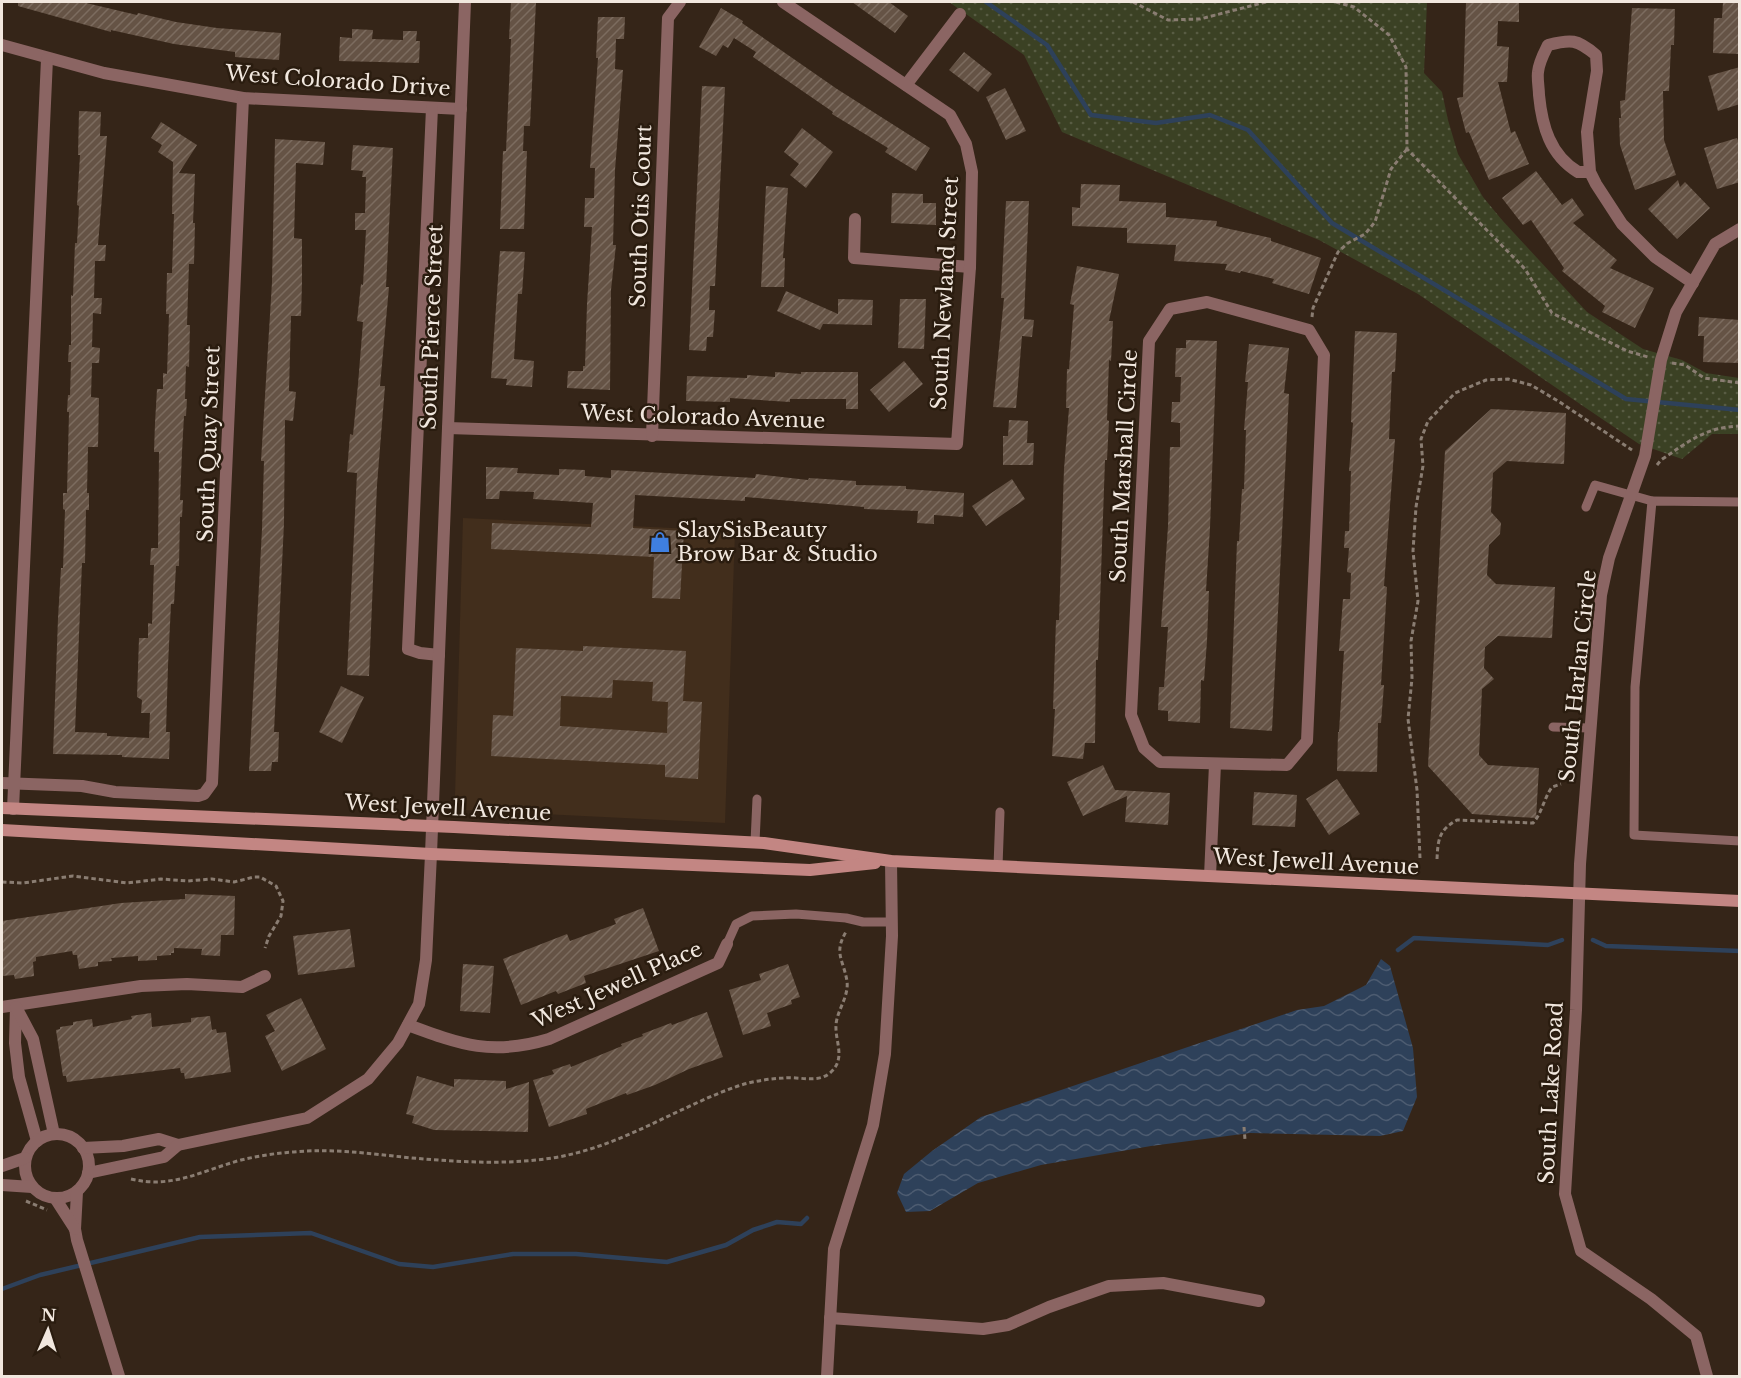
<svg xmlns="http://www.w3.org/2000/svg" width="1741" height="1378" viewBox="0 0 1741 1378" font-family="'Libre Baskerville',serif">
<defs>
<pattern id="grass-dots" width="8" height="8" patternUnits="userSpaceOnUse" patternTransform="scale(1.5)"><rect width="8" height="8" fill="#3b4124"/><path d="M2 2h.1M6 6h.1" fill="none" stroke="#585c43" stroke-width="1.8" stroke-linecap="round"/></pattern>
<pattern id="water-waves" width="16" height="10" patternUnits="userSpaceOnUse" patternTransform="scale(1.5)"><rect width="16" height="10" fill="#2e415a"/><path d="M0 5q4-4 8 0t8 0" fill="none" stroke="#4d5c71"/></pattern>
<pattern id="building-hatch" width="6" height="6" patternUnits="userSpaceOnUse" patternTransform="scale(1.5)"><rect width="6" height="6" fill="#655345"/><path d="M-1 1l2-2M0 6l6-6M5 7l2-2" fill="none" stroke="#7c6c5f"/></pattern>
</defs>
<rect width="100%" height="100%" fill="#352518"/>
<path fill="#422e1c" d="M463,518L735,531L725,823L463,810L457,806L455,796Z"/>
<path fill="url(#grass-dots)" d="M949,2H1427L1424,73L1442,92L1448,120L1458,154L1483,197L1502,220L1587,312L1643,349L1682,360L1706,373L1739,378V434H1712L1682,459L1639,444L1418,294L1319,240L1062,132L1024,55Z"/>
<path fill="url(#water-waves)" d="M1381,959L1390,966L1413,1048L1417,1097L1403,1131L1380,1136L1250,1133L1151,1146L1041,1165L978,1183L930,1211L906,1212L897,1193L904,1174L932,1151L981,1117L1297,1010L1324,1006L1366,985Z"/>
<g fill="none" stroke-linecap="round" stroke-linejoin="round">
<g stroke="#2e415a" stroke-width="4.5">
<path d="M986,2L1047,45L1091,115L1156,123L1210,115L1248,130L1332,223L1626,399L1740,410"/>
<path d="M1593,940L1606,946L1740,951"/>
<path d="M1398,950L1414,938L1548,945L1562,940"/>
<path d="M2,1289L40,1275L200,1237L311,1233L399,1264L433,1267L513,1254H576L667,1262L726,1245L753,1230L777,1222L801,1224L807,1218"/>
</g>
</g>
<g fill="url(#building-hatch)" fill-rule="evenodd">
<path d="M18,2H82L137,15L138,13L176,22L217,28L281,33L279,60L235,57V52L174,44L111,30V32L18,6Z"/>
<path d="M511,2H536L530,126H524L523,151H527L524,229H500L503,151H506L511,39H509Z"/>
<path d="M852,2H889L908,16L895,33Z"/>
<path d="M1466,2H1519V22L1498,21L1497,46L1509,47L1507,82H1498L1511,133L1515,131L1529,164L1489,180L1469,132L1466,133L1457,98L1463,97Z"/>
<path d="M1723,2H1740V54L1713,53L1714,18H1722Z"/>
<path d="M721,8L743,21L742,23L837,89L930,148L916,171L885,152L888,148L832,114L833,112L753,57L756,52L734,38L728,48L723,45L716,56L699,47Z"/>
<path d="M1632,8L1675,9L1674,45H1671L1669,91H1663L1664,140L1676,175L1635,190L1620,145L1619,118H1621L1620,101L1625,100Z"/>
<path d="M598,17H625L624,39H616L615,69L623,70L615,170L613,245H616L611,290L610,390L567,388L568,371H583V366H585L587,304L592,227H584L585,198H594L595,168H590L598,58H596Z"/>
<path d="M352,29L373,30L372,39L403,40V31H417L416,41H420L419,63L339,61L340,37L352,38Z"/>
<path d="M964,52L992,74L978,92L949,70Z"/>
<path d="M1740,67V104L1718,111L1708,76Z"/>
<path d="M702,86L725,87L715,286H710L709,310H715L713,337H707L706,351L689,350Z"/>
<path d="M1005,88L1026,131L1006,140L986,97Z"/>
<path d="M79,111L101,112L100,136H107L98,245H106L105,261H95L94,298H102L101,314L93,313L92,347L100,348L99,363H92L91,397L99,398L98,447H88L87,493H89V510H86L85,563H82L75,732L107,733V736L149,738L150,713H141L142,700L137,697L139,638H148V623L152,624L154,565H150L151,548H158L159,452H154L155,423L157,389H163V373L167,374L169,314H166L167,273H172L174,214H172L173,162L158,152L162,145L151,138L161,122L197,145L179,173L195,174L193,223H195L194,264H189L187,325H190L189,367L186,366L185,399H187L186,416H184L182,452L180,500H183L182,517H180L179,566H176L174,604H171L168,666L166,732H170L169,759L122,757V755L53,754L58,618L61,568H63L65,510L63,509V493H67L69,412H67L68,395H70L71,362H68L69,345H71V295L73,296L75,243H77L79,206L77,205L80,155H78Z"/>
<path d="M802,128L833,152L806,188L790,175L799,164L784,152Z"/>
<path d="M1737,138L1740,146V182L1717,189L1704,148Z"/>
<path d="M275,139L325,142L323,165L296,163L294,238L302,239V283L301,316H291L289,391L296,392L293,421L285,420L284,523L274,732H279L278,762H272L271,771H249L262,529L264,461H261L272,282Z"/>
<path d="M353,145L393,148L386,287H389L380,386H385L377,485L369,676L347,675L357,473L347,472L350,434L353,435L358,384L363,322L357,321L361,284L363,285L366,230H355V213H365L366,177H362L363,171L351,170Z"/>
<path d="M1536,171L1562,205L1572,198L1584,215L1573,223L1617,260L1610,268L1654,288L1635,328L1602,312L1605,306L1562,271L1564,268L1531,220L1523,225L1502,198Z"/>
<path d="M1678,180L1680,187L1685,182L1710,208L1677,239L1648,209Z"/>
<path d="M1081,184L1120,185L1119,201L1166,203V217L1217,221L1216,226L1271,238V241L1321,258L1309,294L1272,283L1274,279L1241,271L1240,273L1225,270L1227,264L1174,261L1176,245L1127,243V228L1072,226V207L1080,208Z"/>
<path d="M766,186L788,188L783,258H785L784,287H761Z"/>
<path d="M892,193L923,194V203H936V225L891,223Z"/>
<path d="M1006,201H1029L1024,319L1034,320L1032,337L1022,336L1016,408L993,407L1004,298H1001Z"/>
<path d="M500,251L525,252L522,294H518L514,359L534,361L532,387L506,385L507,379L491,378Z"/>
<path d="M1077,266L1119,274L1109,321H1113L1111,361L1109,360L1107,420L1109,421L1107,460H1105L1098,660H1096L1095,743H1085L1083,759L1052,756L1055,709H1053L1056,620H1059L1064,469L1069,408H1066L1067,369H1069L1074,305L1070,304Z"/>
<path d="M786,291L838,314V299L873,300L872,325L823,324L820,330L777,311Z"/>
<path d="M900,299H926L924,349L898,348Z"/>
<path d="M1699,317L1740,320L1738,363L1703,362L1704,336H1698Z"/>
<path d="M1355,331L1397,333L1395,372H1392L1389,439H1395L1384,586L1387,587L1381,685H1384L1381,723H1378L1377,772L1337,771L1338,732H1339L1344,651H1339L1343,599H1350L1351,573L1347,572L1349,548H1344L1345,531H1349L1351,471H1349L1353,423L1351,422Z"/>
<path d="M1186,340L1217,341L1210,528L1206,591H1209L1207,641L1204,681L1201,680L1200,723L1168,721V711L1158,710L1159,687H1164L1168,627H1161L1168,526L1170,447H1180V423L1171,422L1172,402H1180L1181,377H1175L1176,348H1186Z"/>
<path d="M1249,344L1289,348L1284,393L1289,394L1272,731L1230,728L1237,541H1239L1242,489H1244L1246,430H1244L1248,382H1245Z"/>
<path d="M904,361L923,384L889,412L870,390Z"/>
<path d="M775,372L801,374V372H858V409H846V399H790V402L730,398V402L686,401L687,376L747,378V375L775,377Z"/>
<path d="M1491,409L1566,413L1564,464L1507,461L1493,473L1491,512L1501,523L1500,534L1489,545L1487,575L1496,584L1555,587L1552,638L1498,636L1485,647L1484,668L1494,679L1482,689L1479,755L1488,765L1539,768L1536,818L1472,814L1428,766L1445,451Z"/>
<path d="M1009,420L1028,421L1027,443H1034L1033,465H1003V436H1008Z"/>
<path d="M486,467L518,468L517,473L559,475V469L585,470V476L611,478V470L755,478L756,474L808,480L809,478L856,481V485L906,486V489L964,493L963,517L934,515V524L917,523L918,511L864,509V507L745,497V501L635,495L633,528L684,531L680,599L652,598L654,557L491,549L492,523L591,527L593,503L533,499L534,492L500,491L499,499H486Z"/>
<path d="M1012,479L1025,499L986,526L972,506Z"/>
<path d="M583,646L686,651L683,701L702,702L698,779L665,777V765L491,756L493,715L513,716L516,648L583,651ZM613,680L653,682L652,701L668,702L667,733L560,726L561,696L612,698Z"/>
<path d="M341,686L364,697L342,743L319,732Z"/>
<path d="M1103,765L1115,790L1170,793L1168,825L1125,822L1127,796L1083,816L1067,782Z"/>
<path d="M1337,779L1360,814L1329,835L1306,799Z"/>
<path d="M1254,792L1297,795L1295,827L1252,825Z"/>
<path d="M185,894L235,896L234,935H221L220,956L201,955L202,949L174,948V953H171V955L157,956V960L138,961V956L111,958L112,961L98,962V966L79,969L77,955H73L72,951L36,957V961L33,962L34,976L15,979L14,975L2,976V921L121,903L185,899Z"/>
<path d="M643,908L659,951L584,976L586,983L558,994L556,991L521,1005L503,959L567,934L570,941L616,924L614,919Z"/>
<path d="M350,929L355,967L298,975L293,936Z"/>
<path d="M463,964L494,966L490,1013L460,1011Z"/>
<path d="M788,964L800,997L791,1000L792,1004L767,1013L771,1026L743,1035L729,990L761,980L759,974Z"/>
<path d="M301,998L326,1049L282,1071L265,1036L275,1031L266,1015Z"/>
<path d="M707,1012L723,1057L689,1069L655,1085L627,1095L626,1093L586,1109L587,1114L549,1127L533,1080L554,1074L552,1070L570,1064L571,1067L622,1046L621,1044L643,1036L642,1034L671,1023L672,1025Z"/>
<path d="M151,1013L152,1027L191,1022V1018L210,1016L212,1030L216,1029L217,1033L226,1032L231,1072L185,1079L184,1073H181L180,1068L67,1082L66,1076H63L56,1030L60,1029V1027L73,1025V1022L92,1019L93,1027L132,1019L131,1016Z"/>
<path d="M417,1076L454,1087V1079L506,1081V1089L529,1082L528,1132L434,1130L412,1123L414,1116L406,1114Z"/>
</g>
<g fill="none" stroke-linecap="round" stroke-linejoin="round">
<g stroke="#8a7d72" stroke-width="3" stroke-dasharray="4.5 3" stroke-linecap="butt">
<path d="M1133,2L1168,20L1200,19L1266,2"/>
<path d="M1336,2L1354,7L1389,35L1406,67L1407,149L1525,269L1552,313L1627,351L1648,357"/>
<path d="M1312,317L1313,308L1338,252L1348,243L1365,234L1375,222L1391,169L1407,149"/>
<path d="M1672,363L1685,365L1704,378L1740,383"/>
<path d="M1657,465L1661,460C1688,442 1705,427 1740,426"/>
<path d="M1420,858L1417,790L1408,719L1412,678L1411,641L1418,601L1413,551L1416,507L1423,466L1421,439L1428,421L1455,393L1486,380L1508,379L1531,385L1558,401L1632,450"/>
<path d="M1437,859C1438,839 1439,830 1457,820L1533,823C1542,813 1544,798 1552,787L1561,784"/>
<path d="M2,882L23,883L73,876L127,883L161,879L188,881L212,879L234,882L254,877H260L276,886L283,901L281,916L269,936L265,948"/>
<path d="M1244,1127L1245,1140"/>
<path d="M131,1179C172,1189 201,1171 241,1160C258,1156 276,1153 294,1152C334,1148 372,1154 412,1158C458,1162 507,1165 552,1158C619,1148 675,1108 738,1086C753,1081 768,1079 783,1078C798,1076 819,1084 831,1072C846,1058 835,1042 836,1025C837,1010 849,997 847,981C843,958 833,953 847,930"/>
<path d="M26,1201L47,1210"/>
</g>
<g stroke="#8b6563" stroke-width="9">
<path d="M1740,502L1652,501L1635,687L1634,835L1740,841"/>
<path d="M1586,507L1595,485L1652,501"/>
<path d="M1553,727L1590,728"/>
<path d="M755,842L757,799"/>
<path d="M998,866L1000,812"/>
<path d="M727,944L736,924L752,916L796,914L846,918L863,922H891"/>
</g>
<g stroke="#8b6563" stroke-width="12">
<path d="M2,45L104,73L243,98L461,109"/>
<path d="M906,85L960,14"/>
<path d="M432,108L408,649L420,653L439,655"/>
<path d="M1590,172H1578C1550,155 1542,126 1539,95C1539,88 1537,79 1538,72C1539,62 1544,53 1548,45C1571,39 1577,39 1596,55L1597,71L1587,132L1590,172L1596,184L1622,224L1655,257L1693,283"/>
<path d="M855,219L854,258L970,267"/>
<path d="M1207,302L1309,330L1324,355L1307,741L1287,765L1160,762L1144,748L1131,715L1149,341L1170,309Z"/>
<path d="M448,428L957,444L970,267L972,172L966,144L950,115L783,2"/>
<path d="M652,436L668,18L680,2"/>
<path d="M2,783L82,786L115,792L198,796L204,794L212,783L243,98"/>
<path d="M13,809L47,59"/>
<path d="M1210,876L1215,764"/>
<path d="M16,1006L15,1043L19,1077L37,1141"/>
<path d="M2,1007L141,986L187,984L242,987L265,976"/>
<path d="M16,1007L33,1039L54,1134"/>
<path d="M408,1025C462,1045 492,1056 549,1039L718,963L727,944"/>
<circle cx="57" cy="1166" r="32"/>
<path d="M83,1148L123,1146L159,1139L178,1145"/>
<path d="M2,1166L25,1158"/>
<path d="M88,1173L164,1157L178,1145L307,1118L368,1079L398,1043L419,1004L426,960L431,854"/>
<path d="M2,1185L32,1187"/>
<path d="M77,1192L75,1229L77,1240L119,1376"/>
<path d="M55,1198L75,1229"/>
<path d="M830,1318L983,1329L1008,1325L1049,1307L1109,1286L1163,1283L1259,1301"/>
<path d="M827,1376L834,1249L873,1125L885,1054L892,936L891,861"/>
<path d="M1707,1376L1696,1336L1651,1299L1581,1251L1565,1194L1576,1010L1580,864L1601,595L1609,558L1645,456L1661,360L1676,312L1715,244L1740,229"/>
</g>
<path stroke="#8b6563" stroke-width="12" d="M431,854L465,2"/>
<g stroke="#c38683" stroke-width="12">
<path d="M2,808L454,827L764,843L891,861L1740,901"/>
<path d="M2,830L431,854L810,870L875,863"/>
</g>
</g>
<defs>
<symbol id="shop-bare" viewBox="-9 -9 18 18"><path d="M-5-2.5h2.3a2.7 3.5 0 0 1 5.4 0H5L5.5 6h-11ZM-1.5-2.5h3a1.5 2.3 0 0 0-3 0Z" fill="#3f7fe0" stroke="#2a1c0f" stroke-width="2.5" paint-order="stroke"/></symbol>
</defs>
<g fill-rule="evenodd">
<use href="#shop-bare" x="645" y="527" width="30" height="30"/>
</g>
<g text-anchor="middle" stroke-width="5" stroke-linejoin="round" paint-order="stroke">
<g font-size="21" fill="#f1e7de" stroke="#2a1c0f">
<text transform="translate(338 81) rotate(4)" y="7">West Colorado Drive</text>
<text transform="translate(641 216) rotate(-88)" y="7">South Otis Court</text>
<text transform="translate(945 293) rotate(-87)" y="7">South Newland Street</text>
<text transform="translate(432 327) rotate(-88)" y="7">South Pierce Street</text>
<text transform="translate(703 417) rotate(2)" y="7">West Colorado Avenue</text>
<text transform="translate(209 444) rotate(-88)" y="7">South Quay Street</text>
<text transform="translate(1124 466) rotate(-87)" y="7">South Marshall Circle</text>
<text transform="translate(1578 676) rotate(-84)" y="7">South Harlan Circle</text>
<text transform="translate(448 808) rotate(3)" y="7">West Jewell Avenue</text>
<text transform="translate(1316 862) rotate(3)" y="7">West Jewell Avenue</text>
<text transform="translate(617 985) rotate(-24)" y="7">West Jewell Place</text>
<text transform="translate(1551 1093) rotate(-87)" y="7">South Lake Road</text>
</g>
<g font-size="21" fill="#f1e7de" stroke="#2a1c0f" text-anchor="start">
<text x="677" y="537">SlaySisBeauty<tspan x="677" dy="24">Brow Bar &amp; Studio</tspan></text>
</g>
</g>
<rect width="1741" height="1378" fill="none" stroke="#f1e7de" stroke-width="6"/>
<g transform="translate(48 1330) rotate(3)" stroke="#2a1c0f" stroke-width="4.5" paint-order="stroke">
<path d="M0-4.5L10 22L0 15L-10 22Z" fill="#f1e7de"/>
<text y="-9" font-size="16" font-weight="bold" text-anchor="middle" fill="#f1e7de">N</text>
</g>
</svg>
